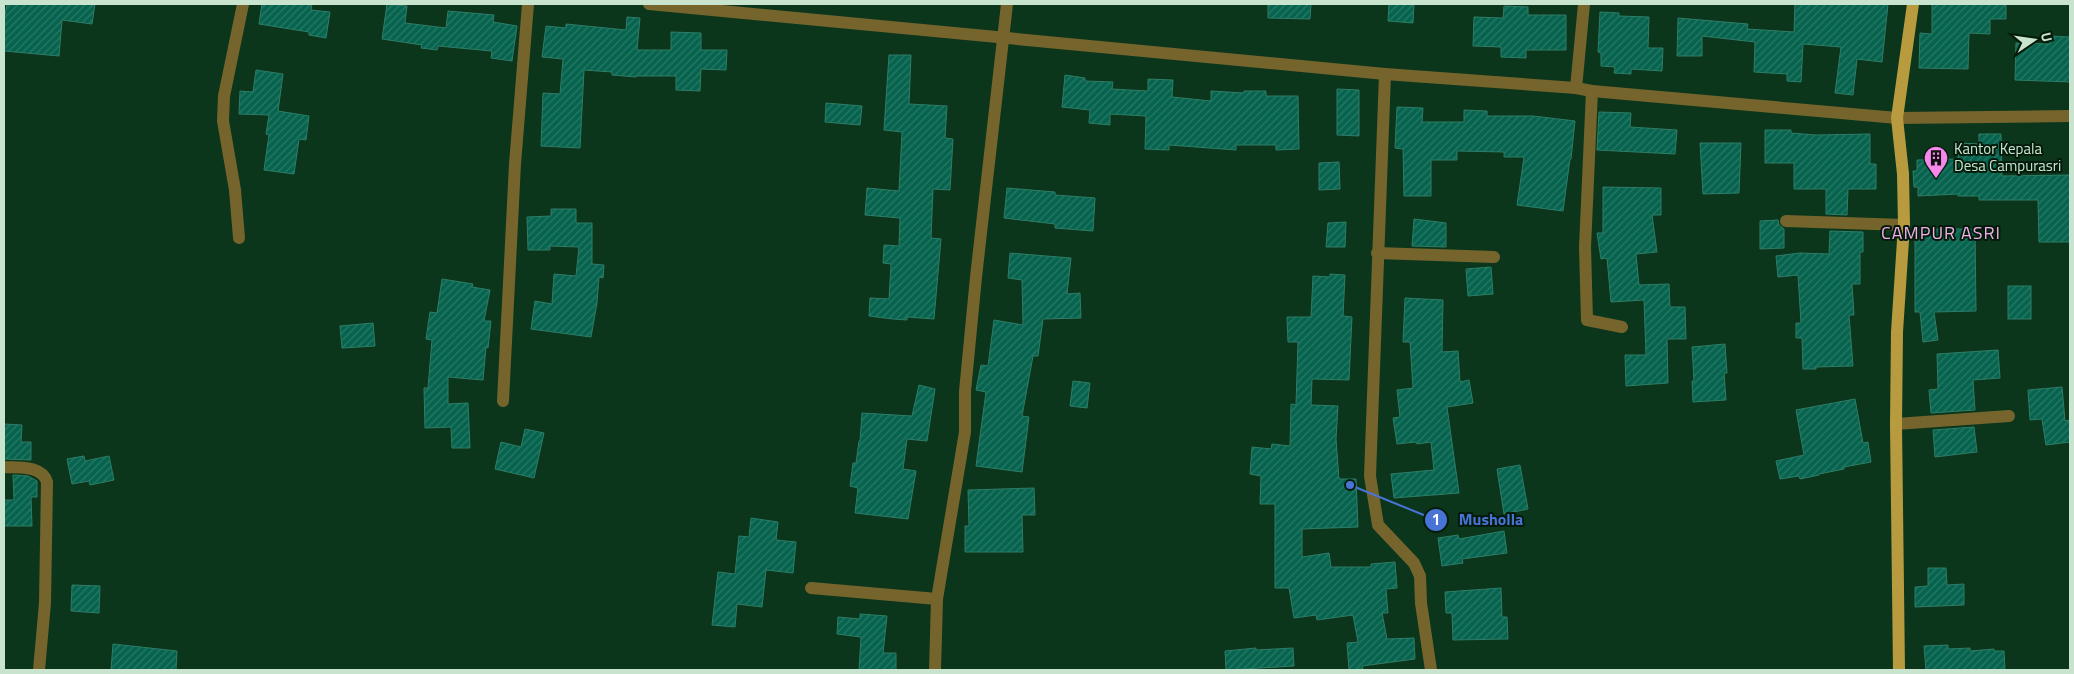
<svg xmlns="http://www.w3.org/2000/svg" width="2074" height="674" viewBox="0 0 2074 674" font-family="'Titillium Web',sans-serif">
<defs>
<pattern id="building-hatch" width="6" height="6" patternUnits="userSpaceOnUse" patternTransform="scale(1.25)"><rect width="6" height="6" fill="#06634e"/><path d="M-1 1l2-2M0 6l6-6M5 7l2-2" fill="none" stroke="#297966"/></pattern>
</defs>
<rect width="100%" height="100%" fill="#0b361b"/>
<g fill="url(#building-hatch)" stroke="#2e7d67">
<path d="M7,4H95L92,24L62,20L59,56L4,51V20Z"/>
<path d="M262,4H312L311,10L330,12L326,38L309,35V32L259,24Z"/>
<path d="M387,4L407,6L405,23L446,28L448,11L494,15L493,22L517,26L512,61L491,58L492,51L438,46L437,50L421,48L422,45L382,39Z"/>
<path d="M1268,4H1311L1310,19L1268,18Z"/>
<path d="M1389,4H1414L1413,23L1388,21Z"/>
<path d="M1795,4H1888L1882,62L1857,59L1853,95L1835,93L1841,47L1803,44L1801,82L1787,81V74L1754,72L1755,42L1702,36V56H1677L1678,18L1748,24L1747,29L1794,32Z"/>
<path d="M1932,4H2006V19H1990V34L1969,33L1968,69L1919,68L1920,33L1932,34Z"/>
<path d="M1504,6L1528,7V15H1566V50H1526V58L1501,57V47L1473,46L1474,17L1503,18Z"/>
<path d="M1600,12L1619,13V16L1649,17L1648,48H1663L1662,71L1631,69V74L1614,73L1615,67L1601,66V53L1598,52Z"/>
<path d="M627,17L640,18L637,50H671V32L701,33V50H727L726,70L701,69L700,91L676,90V76H636V77L612,75V72L584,70L580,148L541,146L543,93L560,94L563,59L542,57L546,26L566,28V24L626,30Z"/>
<path d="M2050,36L2070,37V82L2015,80L2016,43L2050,44Z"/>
<path d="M889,55H911L909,104L947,106L945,138L953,139L950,190L933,189L931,238L941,239L934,319L907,317V320L893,319L869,316L870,298L889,299L891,264L883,263L884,245L899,246L900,218L865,215L867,188L899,191L902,132L884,130Z"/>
<path d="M256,70L283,74L278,111L309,116L306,140L299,139L294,174L264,170L269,135L266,134L269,115L239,114L240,91L253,92Z"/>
<path d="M1065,75L1085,78V81L1113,82L1112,89L1148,91V79L1173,80L1172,97L1211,101V91L1244,93V91H1266V96H1298L1299,149L1276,150V145H1236V150L1169,145V150L1145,149L1146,116L1110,114V125L1089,123L1090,110L1062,107Z"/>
<path d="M1337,89L1359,90V136L1337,135Z"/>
<path d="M826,103L862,106L860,125L825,122Z"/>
<path d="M1397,107L1423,108L1422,122H1464V110L1487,111V116H1533L1575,121L1571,159H1570L1563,211L1517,205L1524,157H1504V152L1457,151V160H1431V196H1404L1403,149L1395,148Z"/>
<path d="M1599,112L1631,113L1630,127L1677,130L1675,154L1597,150Z"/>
<path d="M1765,130H1791V133L1816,135L1870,134V164H1876V189H1848L1847,215L1826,214V189H1794V163H1765Z"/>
<path d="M1979,134H2001L2002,176L2070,175V242H2039L2038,200H1979V196H1958V194L1918,196V187H1914L1913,171H1917V160L1958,159V143L1979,144Z"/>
<path d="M1700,143H1741L1739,193L1703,194Z"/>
<path d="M1339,162L1340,189L1319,190V163Z"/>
<path d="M1603,187L1661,188V215H1652L1657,252L1636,254L1639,285L1669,284L1670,307H1685L1686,339H1667L1668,383L1626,386L1625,355H1646L1644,300L1611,302L1607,258L1601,259L1597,233H1603Z"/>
<path d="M1007,188L1055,192V195L1095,198L1093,231L1055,228V224L1004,218Z"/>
<path d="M551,209H576V223H592V264L604,265L603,278L599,277L597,303L591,337L531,329L535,301L552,304L554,274L576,276L579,247L550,246V250H528L527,217L551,216Z"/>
<path d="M1414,219L1446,223V247L1412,246Z"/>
<path d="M1778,220L1779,225L1784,229V248L1760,249V221Z"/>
<path d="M1346,222L1345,247H1326L1328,223Z"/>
<path d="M1915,229H1975L1976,311L1934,312L1938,340L1923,342L1920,312H1915Z"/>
<path d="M1830,231L1863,232V252H1860V284H1852L1854,315H1849L1853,366L1816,367V369H1803L1802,338H1796V323H1801L1798,275L1778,277L1776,256L1800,253L1829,254Z"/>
<path d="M1010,253L1071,258L1067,294L1080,293L1081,318L1043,319L1038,356H1033L1022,416L1029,417L1022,472L976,466L986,392L976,390L981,365L988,366L994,320L1023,325L1022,280L1008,278Z"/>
<path d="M1491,267L1493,294L1468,296L1466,269Z"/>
<path d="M1330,274L1345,275L1343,316L1352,317L1349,380L1312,379L1311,405L1338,406L1336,439L1339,479H1356L1358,527L1302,529V557L1329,553L1331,567H1371V564L1395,562L1397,588L1386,589L1388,613H1382L1387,639L1414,638L1415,659L1362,666L1363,669L1349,670L1347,643L1358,642L1353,615L1317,620L1316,615L1294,618L1289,588H1275V504H1260L1261,476L1250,474L1252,447L1271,449L1272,444L1290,446L1291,404L1296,405L1298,342H1288L1287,317H1311L1313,276L1330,277Z"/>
<path d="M442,279L473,284L472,287L490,290L484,321H491L488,348L486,347L483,380L448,377V404L468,403L470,448H452L451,427L425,428L424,388H428L432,340L426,339L430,312L437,313Z"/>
<rect x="2008" y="286" width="23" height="33"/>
<path d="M1405,298L1443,300L1442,352L1458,351L1460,382L1469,380L1473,403L1447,407L1459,493L1394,498L1391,474L1434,470L1431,442L1417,444L1416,442L1397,444L1393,418L1400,417L1397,390L1413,388L1410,342H1403Z"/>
<path d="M373,323L375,346L342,348L340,326Z"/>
<path d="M1725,344L1727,373H1724L1726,400L1693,402L1692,381H1694L1692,347Z"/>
<path d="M1998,350L2000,378L1973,380L1975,410L1931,413L1929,390L1938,389L1937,354Z"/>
<path d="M1073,381L1090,383L1087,408L1070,406Z"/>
<path d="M919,385L935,389L927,441L907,439L903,469L916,471L908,519L855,513L858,488L850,486L853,463H856L859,441H860L862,413L912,416Z"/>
<path d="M2062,387L2065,421L2070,420V442L2046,445L2042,419L2030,420L2028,390Z"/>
<path d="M1855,399L1863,443L1868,442L1871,462L1844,467V469L1819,474V475L1800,479L1799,476L1780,479L1776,461L1804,455L1796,410Z"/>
<path d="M4,424L22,425L21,442H31V460L4,459Z"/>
<path d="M1974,427L1977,452L1935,457L1933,430Z"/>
<path d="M525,429L544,433L534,478L495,469L501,442L521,447Z"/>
<path d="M84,456L85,461L109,456L114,480L90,485L89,481L72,484L67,459Z"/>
<path d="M1520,465L1528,509L1504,514L1497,469Z"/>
<path d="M13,475L28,476L37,481V497H31L32,526H4V500H14Z"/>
<path d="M1034,488L1035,515H1022L1023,552H965V526H969L968,490Z"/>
<path d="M751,518L778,522L776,540L796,542L793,573L766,570L762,607L737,604L735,627L712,625L718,572L735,574L739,536L749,537Z"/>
<path d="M1504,531L1507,553L1462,559L1463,563L1442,566L1438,538L1458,535L1459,539Z"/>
<path d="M1928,568H1946L1947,585L1964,584V605L1915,607V587L1928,586Z"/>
<path d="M72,585L100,586L99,613L71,611Z"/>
<path d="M1501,588L1502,617H1507L1508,639L1453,640L1452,613H1446L1445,592Z"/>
<path d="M860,614L887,616L883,653H896V670H859L861,637L837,634L838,617L860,619Z"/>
<path d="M113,644L177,651L176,670H111Z"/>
<path d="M1948,645V649L1970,648V651L1994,649V651H2004L2005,670H1926L1924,646Z"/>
<path d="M1256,648V650L1293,648L1294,666L1226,670L1225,651Z"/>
</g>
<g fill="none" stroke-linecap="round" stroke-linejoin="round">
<g stroke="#76642d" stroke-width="12">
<path d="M649,4L1385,74L1576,88L1592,91L1897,118L2070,116"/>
<path d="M1385,74L1370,476L1378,525L1414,563L1420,576L1421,603L1431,670"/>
<path d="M1576,88L1584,4"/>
<path d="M1592,91L1585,247L1587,320L1622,327"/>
<path d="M1786,221L1904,225"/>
<path d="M239,238L235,190L223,121L224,96L243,4"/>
<path d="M1377,253L1494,257"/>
<path d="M503,401L515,164L528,4"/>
<path d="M1896,424L2009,416"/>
<path d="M4,467C19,468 42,465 47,482L45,603L39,670"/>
<path d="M811,588L937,599"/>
<path d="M935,670L937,599L965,432V391L976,277L1007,4"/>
</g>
<path stroke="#b89b3e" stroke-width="12" d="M1899,670L1896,424L1897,332L1904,225L1903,174L1897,118L1913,4"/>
</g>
<defs>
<symbol id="building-pin" viewBox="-11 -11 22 30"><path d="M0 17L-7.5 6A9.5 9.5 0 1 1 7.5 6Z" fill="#f788eb" stroke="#041a0b"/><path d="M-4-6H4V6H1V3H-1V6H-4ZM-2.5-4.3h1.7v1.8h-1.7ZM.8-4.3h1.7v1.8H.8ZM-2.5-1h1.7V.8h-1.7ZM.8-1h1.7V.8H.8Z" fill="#111"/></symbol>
</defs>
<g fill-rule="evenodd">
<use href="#building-pin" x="1922" y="144" width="28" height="38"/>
</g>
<g text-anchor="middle" stroke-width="4" stroke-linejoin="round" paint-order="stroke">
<g font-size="15" fill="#c8e4ce" stroke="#041a0b" text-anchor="start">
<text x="1954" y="154">Kantor Kepala<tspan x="1954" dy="17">Desa Campurasri</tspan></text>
</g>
<g font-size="18" letter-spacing="1" fill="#efb0e6" stroke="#041a0b">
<text x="1941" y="239">CAMPUR ASRI</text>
</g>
</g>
<path fill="none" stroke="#4874d6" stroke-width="2" d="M1350 485L1436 520"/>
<g fill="#4874d6" stroke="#041a0b" stroke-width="2">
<circle cx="1350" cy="485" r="5"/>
<circle cx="1436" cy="520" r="12"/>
</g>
<g font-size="15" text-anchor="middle" font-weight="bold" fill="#fff">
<text x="1436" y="525">1</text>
</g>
<g font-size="16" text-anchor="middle" font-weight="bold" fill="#4874d6" stroke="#041a0b" stroke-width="4" stroke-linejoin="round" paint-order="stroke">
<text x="1491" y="525">Musholla</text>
</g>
<rect width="2074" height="674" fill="none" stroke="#c8e4ce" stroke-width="10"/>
<g transform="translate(2034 40) rotate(77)" stroke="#041a0b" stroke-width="4" paint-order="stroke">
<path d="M0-4L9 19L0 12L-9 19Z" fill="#c8e4ce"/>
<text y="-8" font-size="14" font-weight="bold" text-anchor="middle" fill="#c8e4ce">U</text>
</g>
</svg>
